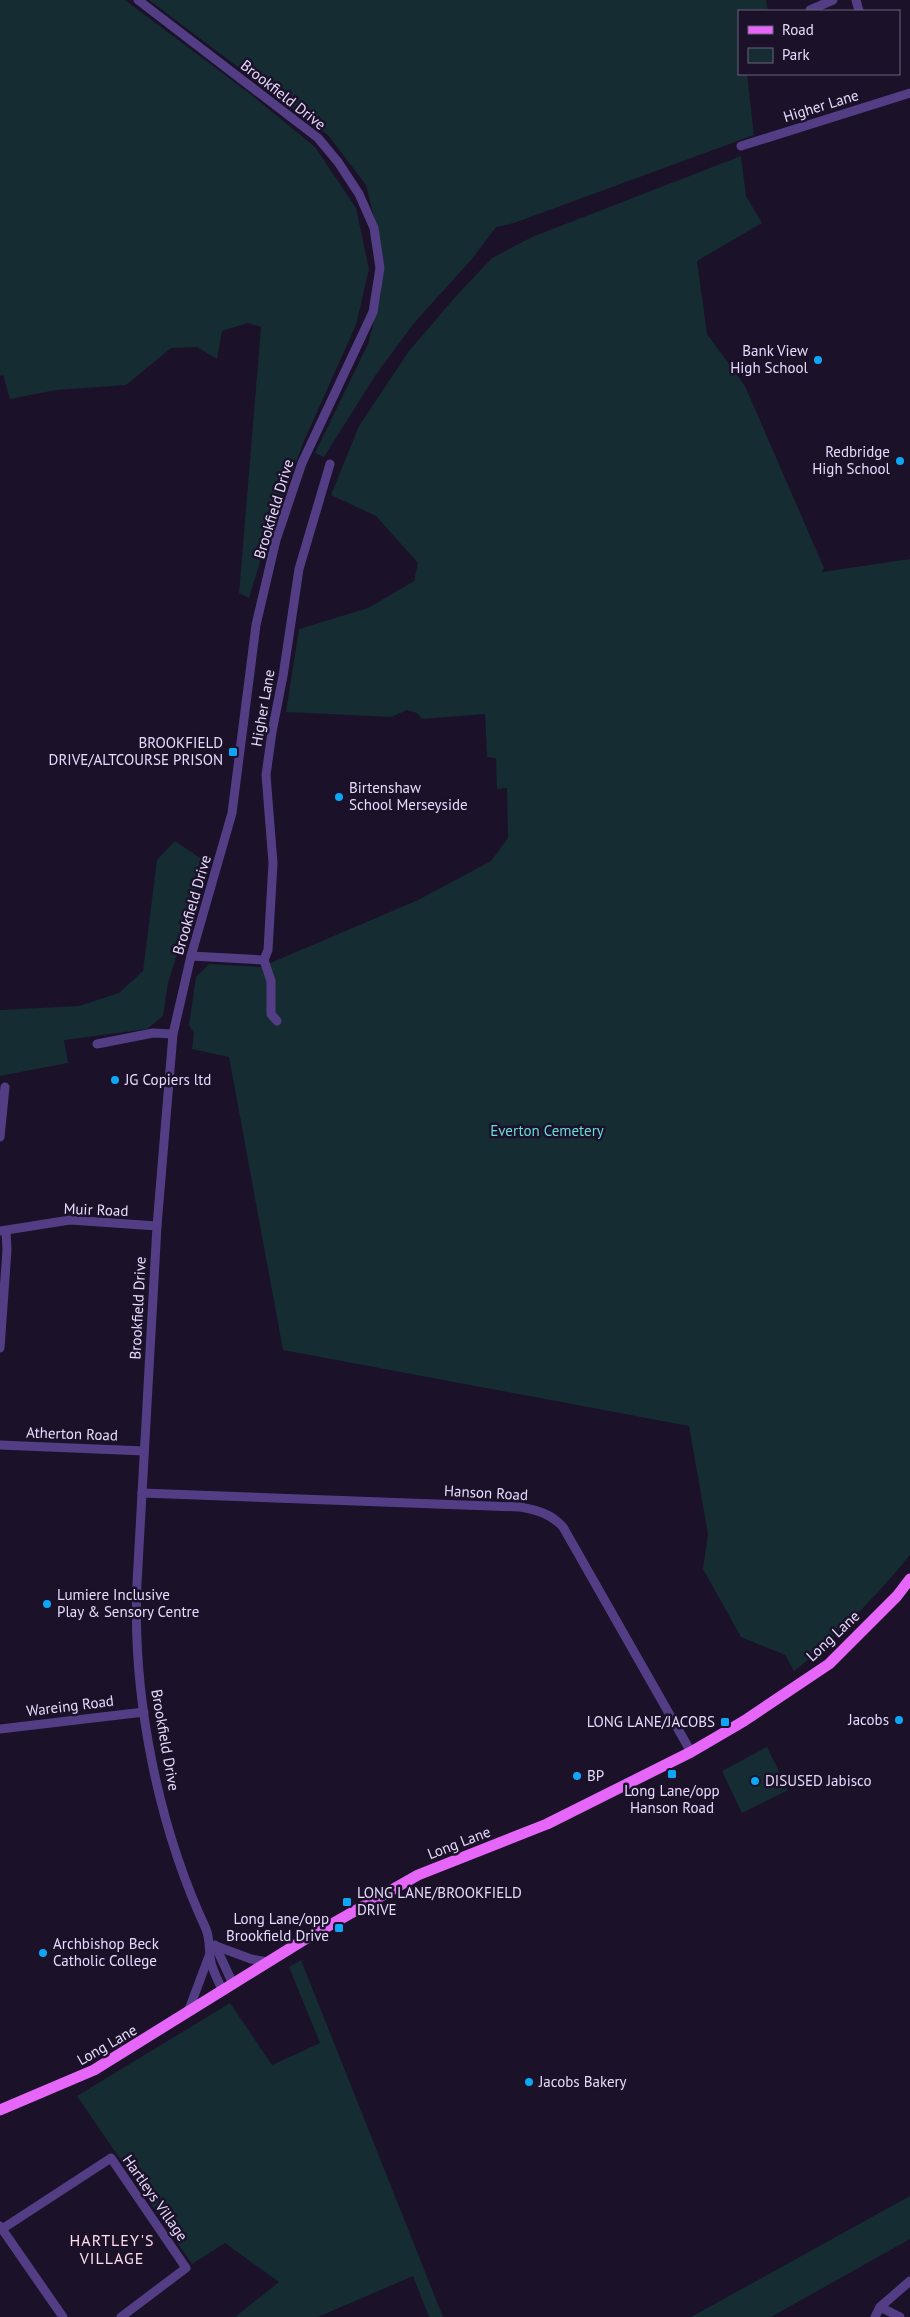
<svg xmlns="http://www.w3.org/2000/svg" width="910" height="2317" viewBox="0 0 910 2317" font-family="'PT Sans',sans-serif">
<rect width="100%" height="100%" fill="#1b1129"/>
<g fill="#152c33">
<path d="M0,0H125L249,93L315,147L356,208L369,269L356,325L304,441L267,539L249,598L239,593L261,327L248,323L222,331L217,359L197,347L171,348L126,385L56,390L10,399L3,375L0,376Z"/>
<path d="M149,0H766L768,11H739V74H747L754,135L514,223L496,227L472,259L414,323L375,376L324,457L315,453L368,344L381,294V247L366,185L328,135Z"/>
<path d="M741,156L746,196L762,223L697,261L707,334L745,386L824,568L822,572L910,559V1555C879,1593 833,1642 794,1671L785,1655L741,1637L703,1569L708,1534L689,1426L283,1350L229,1057L192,1049L194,1033L189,1025L196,977L209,964L261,967L418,900L491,861L508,838L507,788L497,789L496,758L487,757L485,714L422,719L417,713L407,710L391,717L286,712L299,629L368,608L414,581L418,563L376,516L331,495L359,426L409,351L457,295L492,258L532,237Z"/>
<path d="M175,841L206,862L168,983L163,1016L147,1029L64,1040L68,1063L0,1076V1010L79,1006L119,993L143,971L157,860Z"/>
<path d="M767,1747L788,1790L742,1813L722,1771Z"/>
<path d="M301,1960L443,2317H429L413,2276L318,2317H235L279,2282L225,2243L192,2264L77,2096L230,2003L272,2065L320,2043L289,1967Z"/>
<path d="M910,2196V2239L771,2317H691Z"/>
</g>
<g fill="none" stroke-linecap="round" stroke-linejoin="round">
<g stroke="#533e86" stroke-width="9">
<path d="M138,0L318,138L338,162L359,194L374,228L380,268L373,312L302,463L276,540L256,625L232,813L191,956L173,1034L157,1226L137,1583C132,1697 158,1826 206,1929C211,1941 208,1954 212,1966C215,1975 219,1983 223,1991"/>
<path d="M856,0L859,11"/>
<path d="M810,10L833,0"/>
<path d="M741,146L910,93"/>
<path d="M191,956L264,960L268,950L273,863L266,775L272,732L283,676L299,569L330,464"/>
<path d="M264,960L271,981V1014L277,1021"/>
<path d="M97,1044L153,1033L173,1034"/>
<path d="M0,1137L5,1087"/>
<path d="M0,1231L70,1220L157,1226"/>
<path d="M0,1348L7,1250L6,1231"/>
<path d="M0,1445L144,1451"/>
<path d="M142,1493L520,1507C538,1510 551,1514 563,1527L691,1752"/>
<path d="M0,1729L144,1712"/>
<path d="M215,1945L233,1984"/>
<path d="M216,1946L251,1959L268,1962"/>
<path d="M188,2012L209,1956"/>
<path d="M0,2226L63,2317"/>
<path d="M2,2229L111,2158L186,2268L121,2317"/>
<path d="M880,2307L900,2317"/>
<path d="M875,2317L880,2307L910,2281"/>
</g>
<path stroke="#e666f9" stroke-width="11" d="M0,2110L94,2070L302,1941L418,1875L547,1824L691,1752L744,1721L829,1664L897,1596L910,1579"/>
</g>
<g fill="#0ea6f6" stroke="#1b1129" stroke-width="2">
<circle cx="818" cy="360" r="5"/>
<circle cx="900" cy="461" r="5"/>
<rect x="228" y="747" width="10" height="10" rx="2.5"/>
<circle cx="339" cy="797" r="5"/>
<circle cx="115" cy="1080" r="5"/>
<circle cx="47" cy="1604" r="5"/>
<circle cx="899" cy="1720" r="5"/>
<rect x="720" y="1717" width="10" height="10" rx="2.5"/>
<rect x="667" y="1769" width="10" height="10" rx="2.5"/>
<circle cx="577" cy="1776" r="5"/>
<circle cx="755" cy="1781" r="5"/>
<rect x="342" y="1897" width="10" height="10" rx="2.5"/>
<rect x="334" y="1923" width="10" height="10" rx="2.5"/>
<circle cx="43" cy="1953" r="5"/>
<circle cx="529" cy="2082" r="5"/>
</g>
<g text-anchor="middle" stroke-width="5" stroke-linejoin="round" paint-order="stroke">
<g font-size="15" fill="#e7dbfe" stroke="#1b1129">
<text transform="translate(283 95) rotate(38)" y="5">Brookfield Drive</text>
<text transform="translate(821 106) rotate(-17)" y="5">Higher Lane</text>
<text transform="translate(274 509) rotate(-73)" y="5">Brookfield Drive</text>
<text transform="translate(263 708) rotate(-80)" y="5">Higher Lane</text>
<text transform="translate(192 905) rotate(-74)" y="5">Brookfield Drive</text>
<text transform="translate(96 1210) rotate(2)" y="5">Muir Road</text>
<text transform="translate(138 1308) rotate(-87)" y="5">Brookfield Drive</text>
<text transform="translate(72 1434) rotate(2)" y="5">Atherton Road</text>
<text transform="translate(486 1493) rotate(3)" y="5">Hanson Road</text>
<text transform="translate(833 1636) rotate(-43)" y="5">Long Lane</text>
<text transform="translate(70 1706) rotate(-7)" y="5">Wareing Road</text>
<text transform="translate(165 1740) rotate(80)" y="5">Brookfield Drive</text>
<text transform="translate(459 1843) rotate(-21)" y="5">Long Lane</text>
<text transform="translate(107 2045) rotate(-30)" y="5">Long Lane</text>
<text transform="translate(155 2198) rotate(55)" y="5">Hartleys Village</text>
</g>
<g font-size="15" fill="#e7dbfe" stroke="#1b1129" text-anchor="start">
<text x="808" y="356" text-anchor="end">Bank View<tspan x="808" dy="17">High School</tspan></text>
<text x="890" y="457" text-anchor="end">Redbridge<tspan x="890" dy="17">High School</tspan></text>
<text x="223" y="748" text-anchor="end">BROOKFIELD<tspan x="223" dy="17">DRIVE/ALTCOURSE PRISON</tspan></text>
<text x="349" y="793">Birtenshaw<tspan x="349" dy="17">School Merseyside</tspan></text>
<text x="125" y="1085">JG Copiers ltd</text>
<text x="57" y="1600">Lumiere Inclusive<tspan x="57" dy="17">Play &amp; Sensory Centre</tspan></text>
<text x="889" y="1725" text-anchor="end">Jacobs</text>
<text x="715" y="1727" text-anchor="end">LONG LANE/JACOBS</text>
<text x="587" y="1781">BP</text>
<text x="765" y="1786">DISUSED Jabisco</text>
<text x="672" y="1796" text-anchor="middle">Long Lane/opp<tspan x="672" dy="17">Hanson Road</tspan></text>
<text x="357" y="1898">LONG LANE/BROOKFIELD<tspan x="357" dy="17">DRIVE</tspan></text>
<text x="329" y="1924" text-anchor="end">Long Lane/opp<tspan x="329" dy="17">Brookfield Drive</tspan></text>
<text x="53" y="1949">Archbishop Beck<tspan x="53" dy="17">Catholic College</tspan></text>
<text x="539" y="2087">Jacobs Bakery</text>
</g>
<g font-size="15" fill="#68dcdc" stroke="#1b1129">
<text x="547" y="1136">Everton Cemetery</text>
</g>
<g font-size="16" letter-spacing="1" fill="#feddea" stroke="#1b1129">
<text x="112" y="2246">HARTLEY'S<tspan x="112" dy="18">VILLAGE</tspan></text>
</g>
</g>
<rect x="738" y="10" width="162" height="65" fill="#1b1129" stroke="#6d627e"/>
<rect x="748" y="26" width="25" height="8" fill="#e666f9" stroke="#6d627e"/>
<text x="782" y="35" font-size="15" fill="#e7dbfe">Road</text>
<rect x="748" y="48" width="25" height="15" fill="#152c33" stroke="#6d627e"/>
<text x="782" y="60" font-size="15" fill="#e7dbfe">Park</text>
</svg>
